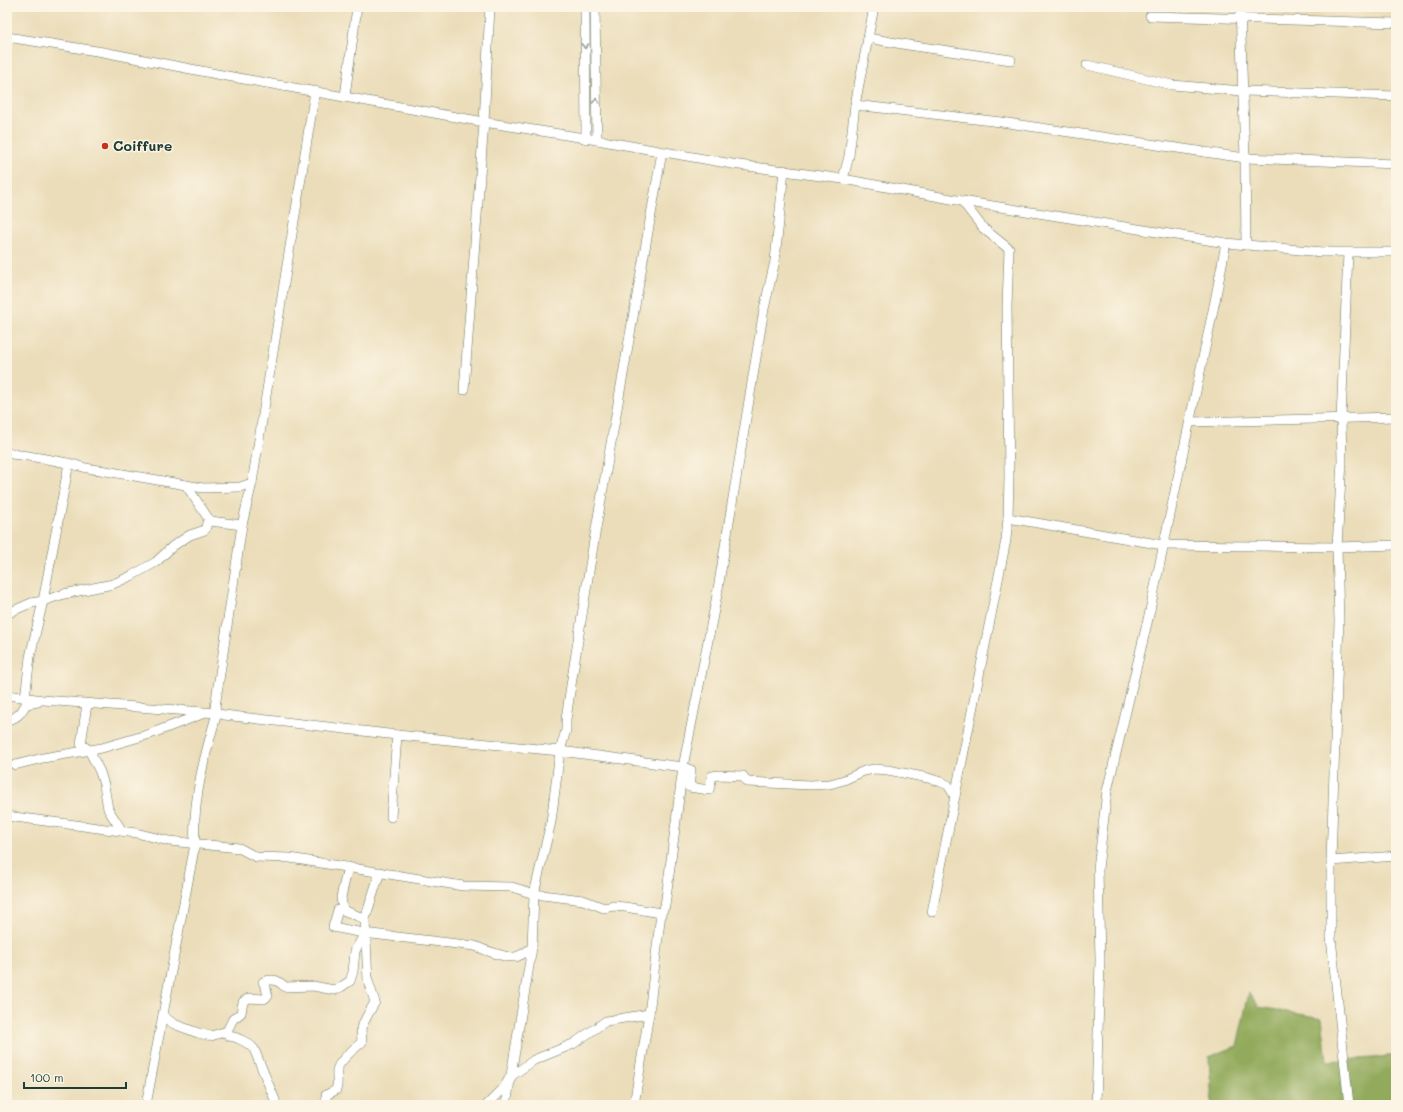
<svg xmlns="http://www.w3.org/2000/svg" width="1403" height="1112" viewBox="0 0 1403 1112" font-family="Mali,sans-serif">
<rect width="100%" height="100%" fill="#fcf5e5"/>
<filter id="ink" filterUnits="userSpaceOnUse"><feTurbulence type="fractalNoise" baseFrequency=".025" numOctaves="2"/><feDisplacementMap in="SourceGraphic" scale="8" xChannelSelector="R" yChannelSelector="G"/><feConvolveMatrix kernelMatrix="1 2 1 2 8 2 1 2 1" color-interpolation-filters="sRGB"/></filter>
<filter id="wash" filterUnits="userSpaceOnUse"><feTurbulence type="fractalNoise" baseFrequency=".012" numOctaves="4" result="noise"/><feDisplacementMap in="SourceGraphic" scale="16" xChannelSelector="R" yChannelSelector="G"/><feGaussianBlur stdDeviation="0.9" result="paint"/><feColorMatrix in="noise" values="0 0 0 0 0 0 0 0 0 0 0 0 0 0 0 0 0 1.4 0 .05"/><feComposite in="paint" operator="in"/></filter>
<g filter="url(#wash)">
<rect width="100%" height="100%" fill="#ebddb9"/>
<path fill="#92aa5c" stroke="#587448" d="M1249,993L1259,1007L1322,1018L1327,1061L1373,1058L1396,1055V1105H1212L1209,1057L1237,1046Z"/>
</g>
<g filter="url(#ink)">
<g fill="none" stroke-linecap="round" stroke-linejoin="round">
<defs>
<g id="minor">
<path d="M585,7L586,139"/>
<path d="M595,7L597,140"/>
<path d="M1240,7L1245,158L1246,245"/>
<path d="M1150,16L1396,23"/>
<path d="M7,37L103,52L227,76L484,122L597,140L732,164L843,179L962,201L1226,243L1322,252H1396"/>
<path d="M868,38L908,45L1011,60"/>
<path d="M1087,65L1172,85L1243,91L1396,96"/>
<path d="M315,91L252,483L242,525L215,707L217,713L224,715L397,735L560,751L566,730V719L573,672L594,540L662,152"/>
<path d="M345,96L357,7"/>
<path d="M855,105L1001,122L1245,158L1396,164"/>
<path d="M843,179L849,156L855,105L874,7"/>
<path d="M1348,253L1341,419L1342,461L1337,547L1339,622L1331,861V938L1349,1105"/>
<path d="M464,390L484,122L490,7"/>
<path d="M1190,422L1396,417"/>
<path d="M7,452L11,454C30,456 48,459 67,463C78,465 88,470 100,470L203,488L240,487L252,483"/>
<path d="M186,485L210,521"/>
<path d="M1008,518L1163,545L1337,547L1396,545"/>
<path d="M7,614L15,610L31,603L43,601L64,594L113,584L131,576L156,562L173,546L190,535L205,530L207,523L210,521L242,525"/>
<path d="M7,695L43,700L217,713C205,754 192,801 195,844L146,1105"/>
<path d="M25,698L30,657L43,601L69,463"/>
<path d="M87,704L81,744L89,750L100,772L104,785L108,809L122,831"/>
<path d="M7,719C16,720 22,712 26,704L38,702"/>
<path d="M15,765L43,758L102,748L150,734L202,714"/>
<path d="M7,816L136,833L169,841L239,848L256,857L290,858L463,886L512,887L534,894L583,900L604,908L613,906L625,907L661,913L665,906L683,767L717,595L764,309L775,261L784,170"/>
<path d="M391,817L397,735"/>
<path d="M1331,861L1396,856"/>
<path d="M348,867L341,897L343,910H338L333,927L363,933L475,946C484,950 506,958 515,957C521,956 527,951 532,948"/>
<path d="M343,910L365,919"/>
<path d="M932,912L1006,540L1008,518L1009,477L1007,307L1009,249L983,228L962,201"/>
<path d="M163,1016L174,1024L198,1033L211,1036L227,1031L233,1019L241,1013L243,1002L249,998L264,999L268,996L266,988L263,982C273,978 278,980 285,987L313,986L334,990L341,987L350,981L353,972L355,951L365,933"/>
<path d="M227,1031L229,1036C237,1037 249,1043 254,1049L275,1100L276,1105"/>
<path d="M326,1105V1095L336,1090C339,1081 336,1080 337,1071C337,1062 355,1048 362,1042L361,1028L367,1016L375,1002L368,981L365,919L380,872"/>
<path d="M487,1105L504,1088L510,1077L534,1060L573,1044L606,1021L649,1014"/>
<path d="M506,1105L532,948L534,894L551,822L560,751L683,767L691,770L689,787L709,790L712,776L719,775L743,776L747,782L810,785L830,784L844,780L864,771L874,769L888,770L928,778L941,782L948,785L955,796"/>
<path d="M634,1105L649,1014L661,913"/>
<path d="M1096,1105L1100,960L1098,869L1107,791L1149,615L1216,296L1226,243"/>
</g>
</defs>
<use href="#minor" stroke="#667563" stroke-width="10"/>
<use href="#minor" stroke="#fff" stroke-width="9"/>
</g>
<defs><path id="oneway-chevron" d="M-2-3.5L2.5 0L-2 3.5" fill="none" stroke-width="1.6" stroke-linecap="round" stroke-linejoin="round"/></defs>
<g stroke="#8f9e9a">
<use href="#oneway-chevron" transform="translate(585 46) rotate(90)"/>
<use href="#oneway-chevron" transform="translate(596 101) rotate(-90)"/>
</g>
</g>
<circle fill="#c8321e" stroke="#fcf5e5" stroke-width="1.5" cx="105" cy="146" r="4"/>
<g text-anchor="middle" stroke-width="3" stroke-linejoin="round" paint-order="stroke">
<g font-size="14" font-weight="bold" fill="#1f3d34" stroke="#fcf5e5" text-anchor="start">
<text x="113" y="151">Coiffure</text>
</g>
</g>
<rect width="1403" height="1112" fill="none" stroke="#fcf5e5" stroke-width="24"/>
<path d="M24 1082v6h102v-6" fill="none" stroke="#1f3d34" stroke-width="2"/>
<text x="30" y="1082" font-size="12" fill="#1f3d34" stroke="#fcf5e5" stroke-width="3" paint-order="stroke">100 m</text>
</svg>
